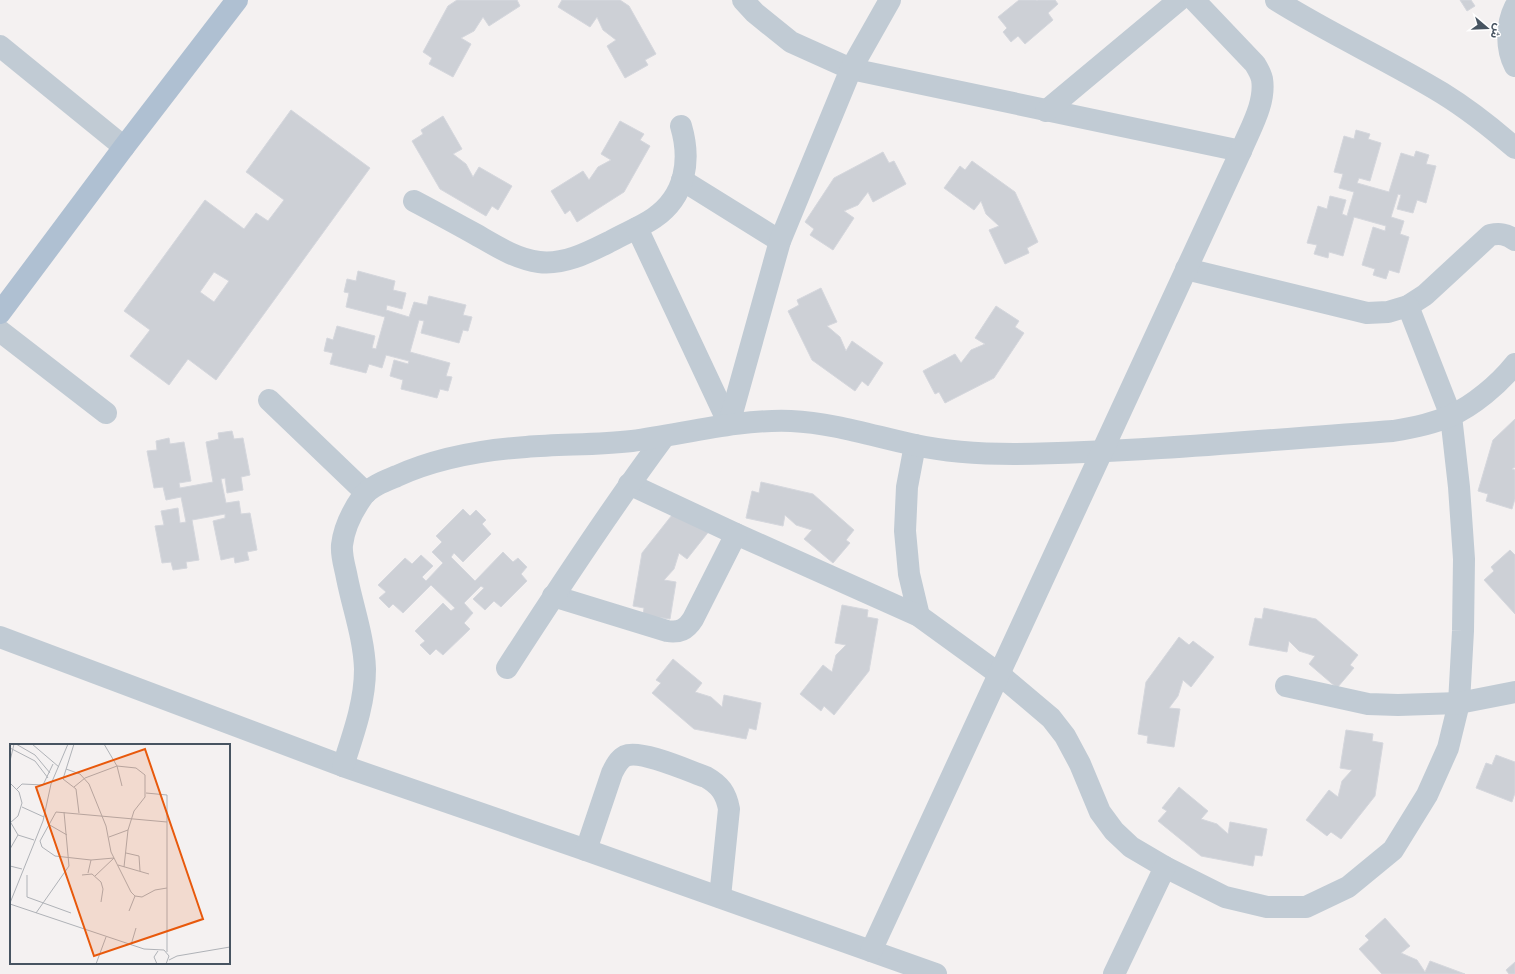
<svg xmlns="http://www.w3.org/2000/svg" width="1515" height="974" viewBox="0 0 1515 974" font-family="Jost,'Noto Sans Arabic',sans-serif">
<rect width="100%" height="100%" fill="#f4f1f1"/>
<g fill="#cdd0d6" stroke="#d5d7dd" fill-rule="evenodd">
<path d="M457,0H517L520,6L489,26L483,17L474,31L461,38L471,44L453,77L429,64L432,58L423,52L448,6Z"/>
<path d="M562,0H620L629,6L656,54L645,60L648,65L625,78L607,46L616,40L603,30L597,17L590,27L558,7Z"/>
<path d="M1019,0H1036L1037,1L1038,0H1055L1058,4L1048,13L1053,20L1025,44L1018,36L1011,42L1003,32L1007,28L998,17Z"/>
<path d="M1460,0H1471L1475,6L1467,11Z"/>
<path d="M291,110L370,168L216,380L188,359L169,385L130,356L150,330L124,311L205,200L244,229L256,213L268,221L284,200L246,172ZM214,272L229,281L214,302L200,292Z"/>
<path d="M443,116L462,149L453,154L466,164L473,177L479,167L512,186L498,210L492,206L486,216L440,189L412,141L423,134L421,130Z"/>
<path d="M620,121L644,134L640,140L650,146L624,192L577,222L570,210L565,214L551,191L583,171L589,180L598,167L611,160L601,154Z"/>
<path d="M1356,130L1370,134L1368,139L1381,143L1370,181L1359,178L1357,183L1389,192L1401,153L1414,157L1416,151L1429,155L1426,164L1436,166L1426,203L1417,200L1413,213L1397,209L1401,195L1398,194L1391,217L1404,221L1400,234L1409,237L1399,273L1389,270L1386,279L1373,275L1375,269L1362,265L1373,227L1385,231L1386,226L1354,217L1343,256L1329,252L1328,258L1314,254L1317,245L1307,243L1318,206L1327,209L1330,196L1346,200L1342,214L1347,216L1354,192L1339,188L1343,174L1334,172L1344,136L1354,139Z"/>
<path d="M883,152L889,163L894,161L906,184L873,202L868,192L858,205L844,211L854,218L833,250L810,235L814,229L805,222L834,178Z"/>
<path d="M972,161L1015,192L1038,242L1027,248L1029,253L1005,264L989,230L999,226L986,214L981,201L974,210L944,188L960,166L965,170Z"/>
<path d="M358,271L395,281L393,290L406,293L402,309L387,305L386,310L409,317L414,302L427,305L429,296L466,305L463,315L472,317L468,331L463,330L459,343L421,333L424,321L419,320L410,352L450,363L446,376L452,377L448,391L440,389L437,398L401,389L403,380L390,376L394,360L408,364L409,361L386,355L382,368L369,364L366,373L330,364L333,353L324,351L327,338L333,340L337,326L375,336L372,348L376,349L385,317L346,307L349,293L344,292L347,279L356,281Z"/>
<path d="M821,288L837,322L827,326L840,337L846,351L852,341L883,363L868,386L862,381L855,391L812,360L788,311L799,305L797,300Z"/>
<path d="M996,306L1019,321L1015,327L1024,333L994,378L945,403L939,392L935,394L923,371L955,354L961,363L971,350L985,344L975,338Z"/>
<path d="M1515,419V467L1512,469L1515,470V499L1512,509L1486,501L1488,494L1478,491L1493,440Z"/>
<path d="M232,431L234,439L243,438L250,475L241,477L243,490L227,493L225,478L221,479L226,503L239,501L241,514L250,513L257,550L247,552L249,560L235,563L234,557L221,560L213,521L225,518V514L192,520L199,560L186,562L187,568L173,570L171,562L162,563L155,526L164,525L161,511L178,508L180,523L186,522L181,497L166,500L163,487L154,488L147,451L157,450L156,441L169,438L170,444L184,442L191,481L179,483L180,488L213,482L206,442L219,439L218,433Z"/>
<path d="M761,482L813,494L854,530L846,540L850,543L833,563L804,539L812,530L796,525L785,515L783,526L746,518L752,491L759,493Z"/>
<path d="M463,509L470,516L476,510L486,520L482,524L491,534L463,562L454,553L451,557L475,581L503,552L513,562L518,558L527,567L521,574L527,581L501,607L494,601L485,610L473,599L484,588L481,586L464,603L473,613L464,623L470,629L443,655L436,649L430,655L420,645L425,641L415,631L443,603L451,611L455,608L431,585L403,613L393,604L389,608L379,598L386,592L378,585L405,558L412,564L421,555L433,566L422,577L426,581L443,563L432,552L442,542L436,536Z"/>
<path d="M676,510L710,530L687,559L679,553L674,569L664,580L676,582L670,619L643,615L644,608L633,606L642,553Z"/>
<path d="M1510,550L1515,555V614L1484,580L1494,571L1491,567Z"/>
<path d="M842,605L868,610L867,617L878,619L869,671L834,715L824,706L821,711L800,694L823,665L832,672L836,655L846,645L835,643Z"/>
<path d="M1264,608L1316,619L1358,655L1350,665L1354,668L1337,688L1309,664L1315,656L1299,651L1289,641L1287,652L1249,645L1255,618L1262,619Z"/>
<path d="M1179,637L1189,645L1193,641L1214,657L1191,687L1183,680L1178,696L1169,708L1180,709L1174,747L1147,743L1148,736L1138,734L1146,682Z"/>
<path d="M673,659L702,683L695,692L711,697L722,707L724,695L761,703L756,730L749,728L746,739L694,729L652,693L661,683L656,680Z"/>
<path d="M1346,730L1373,734L1372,741L1383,743L1375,796L1341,839L1331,832L1327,836L1306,820L1329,790L1338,797L1342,781L1352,770L1340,768Z"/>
<path d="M1496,755L1515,762V793L1512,802L1476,788L1486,763L1492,765Z"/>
<path d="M1179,787L1208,811L1201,819L1217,824L1228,834L1230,822L1267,829L1262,856L1255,855L1253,866L1201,856L1158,821L1167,811L1162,808Z"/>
<path d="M1385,918L1410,946L1401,953L1417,960L1425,972L1430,961L1465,974H1382L1359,949L1369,940L1365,936Z"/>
<path d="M1515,962V974H1509L1506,970Z"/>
</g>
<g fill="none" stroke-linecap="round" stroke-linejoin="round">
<g stroke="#c1cbd4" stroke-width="22">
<path d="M743,0L755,13L791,42L851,69L1241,151"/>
<path d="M1276,0C1330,34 1388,60 1442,93C1468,109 1492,128 1515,148"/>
<path d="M1515,7C1506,25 1506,49 1515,66"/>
<path d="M0,46L124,147"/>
<path d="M1046,111L1179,0"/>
<path d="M682,180L780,241"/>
<path d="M414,201C435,212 455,223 475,234C496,246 516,259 539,262C565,265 589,252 611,241C625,233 641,227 654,218C686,196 691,160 681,126"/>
<path d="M637,228L729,424"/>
<path d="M1186,269L1367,313L1388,312L1408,306L1425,295L1490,235C1500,233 1506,234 1515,240"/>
<path d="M0,331L106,413"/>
<path d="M269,400L366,493"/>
<path d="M729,424L780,241L851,69L890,0"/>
<path d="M915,445L907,487L905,531L909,574L919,616"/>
<path d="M629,484L736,534L919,616L999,674L1051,718L1065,736L1080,764L1100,812L1114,831L1131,847L1165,867L1225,897L1267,907H1306L1348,887L1393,850L1427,795L1448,748L1459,703L1463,631L1464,559L1459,487L1451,416L1408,306"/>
<path d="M553,596L667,631C679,633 686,630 693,619L736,534"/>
<path d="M0,637L343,766L586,850L936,974"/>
<path d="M507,668C558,589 609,511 664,437"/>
<path d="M1286,686L1368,704L1398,705L1459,703L1515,692"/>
<path d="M343,766C353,735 365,703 365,669C364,638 353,608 347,578C345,567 341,556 342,545C344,528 353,510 363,496C371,486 385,481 397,476C437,458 482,450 526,447C561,444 597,445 632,441C685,434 737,419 791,421C834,423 873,436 915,445C947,452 981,454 1014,454C1141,452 1267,440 1393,431C1412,428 1432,424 1450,416C1473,406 1499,384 1515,364"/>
<path d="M586,850L612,773C615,767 618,760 625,756C640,749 689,771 706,777C720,785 726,793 729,809L720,897"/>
<path d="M871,951L1241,151C1250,129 1266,103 1262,79C1261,74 1258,69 1255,64L1194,0"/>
<path d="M1114,974L1165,867"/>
</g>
<path stroke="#afc0d2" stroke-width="22" d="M0,313L124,147L237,0"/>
</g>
<g transform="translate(10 744)">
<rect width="220" height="220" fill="#f4f1f1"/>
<path fill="none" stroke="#afb2b7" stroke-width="1" d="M6,0L25,11L40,29M22,0L49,23M64,0L53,35L66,45L69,69M94,0L107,22L112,42M0,4L25,17L38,34M0,17L4,0M56,25L70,30L79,40L96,82L101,108L121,148L125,152L132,153L145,146L157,144M0,39L9,48L12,59L8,72L0,79M64,43L75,34L107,22L126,24L135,31V53L124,67L118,86L114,123M7,45L12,40L33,41L43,20M136,49L157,51V208M12,63L34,73M1,79L8,91L24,96M38,80L57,91M99,93L118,86M0,105L8,91M116,109L129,112L130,127M104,114L81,116L45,112L32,103L30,97L46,68L157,78M108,121L139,130M0,122L12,125M78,129L81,116M17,131V153L61,169M72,131L82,130L91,138L93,145L91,158M85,132L104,114M0,159L33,77L41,40L58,0M0,160L134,205L154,206L159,212L156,220M119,167L125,152M26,169L59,122L54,68M121,201L126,184M159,216L167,212L220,203M86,220L96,193M147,220L144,213L148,207"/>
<path fill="#e8590c" fill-opacity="0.15" stroke="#e8590c" stroke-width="2" d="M135,5L193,175L84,212L26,43Z"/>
<rect width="220" height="220" fill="none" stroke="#475461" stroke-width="2"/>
</g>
<g transform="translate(1487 28) rotate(109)" stroke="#ffffff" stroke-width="3" paint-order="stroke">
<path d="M0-3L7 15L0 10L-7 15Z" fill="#475461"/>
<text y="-6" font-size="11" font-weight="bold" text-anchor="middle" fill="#475461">ش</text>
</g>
</svg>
